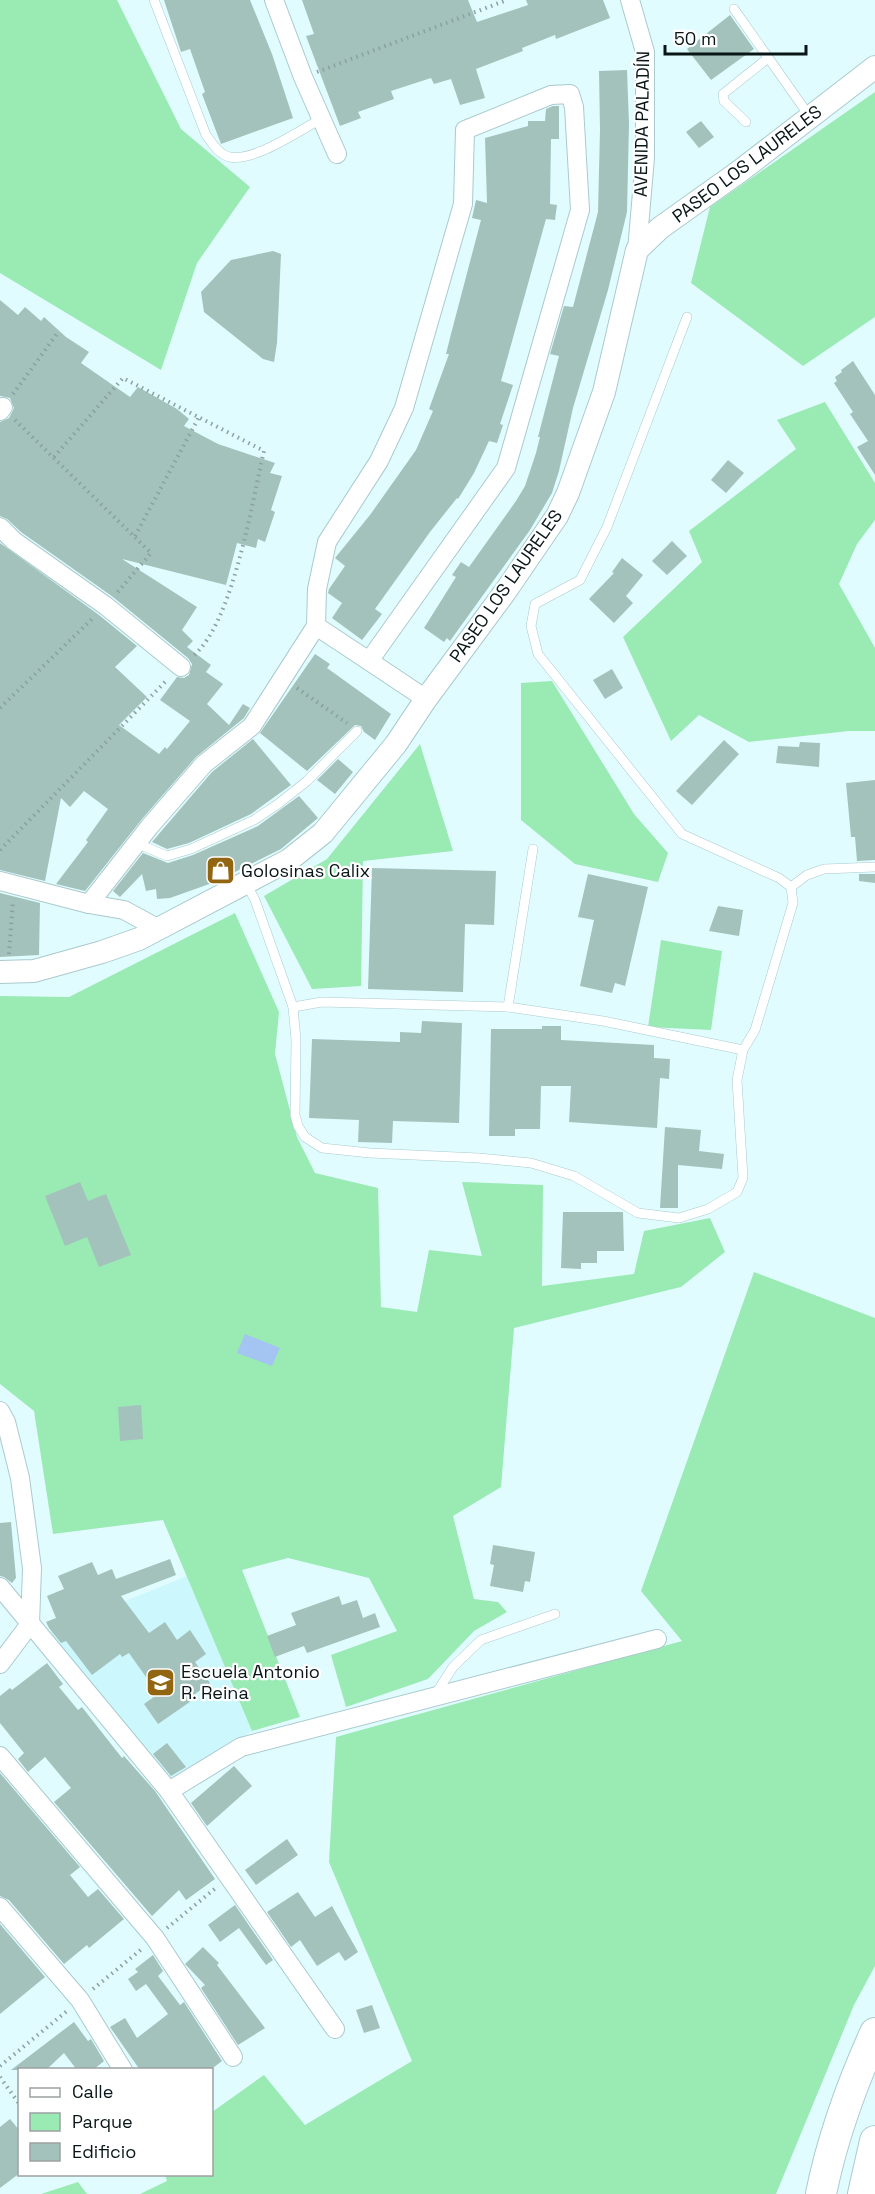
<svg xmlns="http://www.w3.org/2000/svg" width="875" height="2194" viewBox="0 0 875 2194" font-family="'Space Grotesk',sans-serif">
<rect width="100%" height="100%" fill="#e1fcff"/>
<path fill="#ccf7fd" d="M187,1576L252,1731L171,1782L47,1633Z"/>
<g fill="#9aeab4">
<path d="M0,0H117L181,129L250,187L197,263L161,370L0,273Z"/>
<path d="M875,92V317L803,366L691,283L710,207Z"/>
<path d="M825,402L875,483V520L857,544L839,584L875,648V731H849L749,742L699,715L671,741L623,637L702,562L689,531L796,449L777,420Z"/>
<path d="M552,681L634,814L668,853L658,882L575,864L521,820V683Z"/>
<path d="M420,744L453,851L363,861L361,986L312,989L264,896L327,859Z"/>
<path d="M235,913L279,1012L275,1054L297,1137L315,1173L378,1188L381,1307L417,1312L429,1250L482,1256L462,1182L543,1185L542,1286L634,1274L644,1231L710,1218L725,1252L681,1287L514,1328L501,1487L453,1516L474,1599L498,1602L507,1612L474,1631L428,1679L346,1707L331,1655L397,1631L369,1578L288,1558L242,1570L300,1717L252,1731L163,1520L53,1534L34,1411L0,1384V996L69,997Z"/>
<path d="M661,940L722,951L711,1030L648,1027Z"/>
<path d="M754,1272L875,1318V1966L854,2005L776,2194H140L167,2181L165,2175L212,2174V2112L264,2075L305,2125L412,2061L329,1862L336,1737L682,1641L641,1591Z"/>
<path d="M78,2182L87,2194H41Z"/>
</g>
<path fill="#a4c4f1" d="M245,1334L280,1348L272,1366L237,1353Z"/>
<g fill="#a3c2bb">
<path d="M164,0H250L272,54L293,118L221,144L202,94L205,92L190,49L181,52Z"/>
<path d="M302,0H468L477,22L528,5L526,0H603L610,18L556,39L555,35L522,48L523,51L476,69L485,98L460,105L451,79L434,84L431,78L391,91L394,99L358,112L361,118L340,126L306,36L314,34Z"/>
<path d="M730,15L754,49L711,80L687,49Z"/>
<path d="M627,70L629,124L627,212L608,290L573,408L559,471L552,493L530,530L450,641L447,638L444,642L424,628L456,577L452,575L461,562L469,567L516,501L525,486L536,453L540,437H538L559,356L550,354L564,306L573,307L598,212L600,130L599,71Z"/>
<path d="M553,106H559V139H551L550,204L557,205L555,220L546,219L501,381L513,385L500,424L503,425L497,443L489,441L474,473L458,499L457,498L430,532L375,609L382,614L362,640L332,618L342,603L328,593L329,589L345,566L335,558L370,515L416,450L433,411L429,409L449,354H446L451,334L481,220L472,218L476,200L487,203L485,138L528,126V121H545L546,109Z"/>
<path d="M701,121L714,137L699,148L686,132Z"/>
<path d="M273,251L281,254L277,343L274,362L263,359L204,312L201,292L231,260Z"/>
<path d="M0,300L18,315L25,307L41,321L44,317L66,337L89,352L81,363L130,397L138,387L177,409L189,419L184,426L218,444L275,463L270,473L282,476L271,510L275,512L265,542L258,539L256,548L237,543L226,585L122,559L197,607L182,630L193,641L187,647L211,665L206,672L223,684L207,704L229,725L243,704L250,708L244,718L196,757L142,819L85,891L56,884L88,842L86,840L108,809L84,791L70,807L61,798L45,881L0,870V543L99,615L137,646L115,667L147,697L119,725L159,754L165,747L167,749L190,721L160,700L177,677L184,678L189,675L192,664L188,658L113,597L21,532L7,519L0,516V422L9,418L14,408L10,398L0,396Z"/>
<path d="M853,361L875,395V475L857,447L868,441L850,414L853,412L834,383L837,381L835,377L842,372L841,370Z"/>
<path d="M728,460L744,473L726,493L711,480Z"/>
<path d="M672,541L687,556L667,575L652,561Z"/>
<path d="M622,558L643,575L626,596L633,603L614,623L589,599L614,573L612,572Z"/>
<path d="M315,654L330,664L327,668L391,714L375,740L364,732L361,726L355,725L307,771L260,733Z"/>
<path d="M612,669L623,688L605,699L593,680Z"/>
<path d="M253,739L291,785L251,814L189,843L167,849L152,842L212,772Z"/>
<path d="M724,740L739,754L692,805L676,791Z"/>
<path d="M800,742L820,743L819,767L776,763L778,746L799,747Z"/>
<path d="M338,759L353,772L335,794L317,780Z"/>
<path d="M875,780V860L857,861L855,837H851L846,783Z"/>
<path d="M299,796L318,818L281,849L215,882L170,898L157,899L156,889L146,891L142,874L120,897L113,891L143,853L168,863L193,855L258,826Z"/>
<path d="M372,868L496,871L494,925L465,924L463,992L368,989Z"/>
<path d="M588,874L648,887L625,986L615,983L612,993L580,986L594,920L578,917Z"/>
<path d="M859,874H875V883L859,881Z"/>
<path d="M0,893L40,903L39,955L0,957Z"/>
<path d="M718,906L743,910L739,936L709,931Z"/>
<path d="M422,1021L462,1023L459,1123L393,1121L392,1143L358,1142L359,1120L309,1118L312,1039L400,1042V1032L421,1033Z"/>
<path d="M542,1026H561V1040L654,1045V1058L670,1059L669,1079L660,1078L657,1128L569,1122L571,1086H541L540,1129H515V1136H489L491,1029H542Z"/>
<path d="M665,1127L701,1130L699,1151L724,1154L722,1169L678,1165V1208H660Z"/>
<path d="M80,1182L88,1201L106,1194L131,1255L99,1267L87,1237L65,1246L45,1196Z"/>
<path d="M563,1212H623L624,1251H597V1263H581V1269L561,1268Z"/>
<path d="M141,1405L143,1439L120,1441L118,1407Z"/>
<path d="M11,1522L16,1578L12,1583L4,1577L0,1576V1523Z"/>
<path d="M493,1545L535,1552L530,1582L525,1581L523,1592L490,1586L494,1565L490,1564Z"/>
<path d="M170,1559L176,1575L121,1596L149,1633L165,1622L177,1640L190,1630L206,1654L195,1662L210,1683L195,1694L197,1697L158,1724L144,1704L158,1694L129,1653L122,1657L120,1654L92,1675L66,1641L61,1643L49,1628L46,1622L56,1618L47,1596L64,1589L58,1576L92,1562L98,1575L112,1569L116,1579Z"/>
<path d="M339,1596L342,1605L357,1600L363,1618L375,1613L380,1627L307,1653L304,1646L275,1657L267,1636L296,1625L291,1613Z"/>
<path d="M47,1663L63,1684L59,1687L78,1710L82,1707L122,1758L124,1756L155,1791L215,1879L186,1900L179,1890L152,1916L54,1802L71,1788L45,1757L28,1772L18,1759L24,1753L0,1723V1696L10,1688L12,1690Z"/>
<path d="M167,1743L186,1767L171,1776L153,1754Z"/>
<path d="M234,1766L252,1786L207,1826L191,1803Z"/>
<path d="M0,1773L80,1867L70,1875L88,1897L98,1889L124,1919L89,1948L87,1945L64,1964L9,1900L0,1896Z"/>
<path d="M287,1839L298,1855L256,1885L245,1870Z"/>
<path d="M298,1892L315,1917L332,1906L358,1952L345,1961L339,1952L317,1966L300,1940L291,1947L267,1912Z"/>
<path d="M235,1905L273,1960L266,1965L239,1928L220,1942L208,1925Z"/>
<path d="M0,1924L45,1977L0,2014Z"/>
<path d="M203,1947L219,1963L217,1965L265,2028L238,2045L201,1988L205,1985L185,1964Z"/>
<path d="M153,1955L163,1971L158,1976L180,2005L184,2002L222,2061L210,2070H140L110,2027L125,2018L137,2038L168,2014L146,1984L136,1991L128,1979L138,1972L135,1969Z"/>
<path d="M372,2005L380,2028L364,2033L356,2010Z"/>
<path d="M74,2022L88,2041L91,2039L104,2061L93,2070H77L64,2053L46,2070H11Z"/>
<path d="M10,2119L20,2131V2173L0,2188V2127Z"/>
</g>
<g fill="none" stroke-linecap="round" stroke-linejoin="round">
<defs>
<g id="service">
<path d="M154,0L206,135C212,143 219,155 230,157C254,162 300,130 321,119"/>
<path d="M734,9L810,117"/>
<path d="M746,122L724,101L723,94L768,58"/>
<path d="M136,843L167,856L191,849L254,820L278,804L307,781L357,731"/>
<path d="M246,883L255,900L293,1007L322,1002L508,1007L603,1021L743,1050"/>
<path d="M791,887L807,875L824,869L875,867"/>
<path d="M293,1007L296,1040L295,1115L298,1126L305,1137L322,1148L370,1153L479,1158L531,1163L574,1176L638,1213L679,1218L708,1209L737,1192L743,1178L737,1080L743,1050L755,1030L793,903L791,887L779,878L682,834L538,654L531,626L535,604L580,580L607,527L687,317"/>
<path d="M508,1007L533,849"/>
<path d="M435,1695L453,1667L481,1640L555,1614"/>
</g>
<g id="minor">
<path d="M274,0L303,77L337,154"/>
<path d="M630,0L645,52V158L637,250"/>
<path d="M0,411L3,407"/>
<path d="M0,527L14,541L106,606L181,667"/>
<path d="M316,626L369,661"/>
<path d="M0,881L89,904L124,910L159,929"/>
<path d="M89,904L150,826L204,764L252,726L316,626L317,589L327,542L379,461L404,408L463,204L465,130L551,95L570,94L574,107L580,210L506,468L369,661L426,699"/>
<path d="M0,1411L6,1422L20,1478L32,1568L30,1624L0,1664"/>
<path d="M0,1587L169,1791L335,2029"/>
<path d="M0,1756L155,1938L233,2057"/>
<path d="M169,1791L241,1747L657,1639"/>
<path d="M0,1907L80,2000L123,2070"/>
</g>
<path id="tertiary" d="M0,972L34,971L102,952L139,939L289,860L323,833L396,744L426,699L505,592L557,516L568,493L604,392L637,250L660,228L740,171L875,67"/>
<g id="trunk">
<path d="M821,2194C832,2139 852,2084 875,2033"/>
<path d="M863,2194L875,2141"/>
</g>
</defs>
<use href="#service" stroke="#aacace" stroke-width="10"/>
<use href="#minor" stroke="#aacace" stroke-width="20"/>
<use href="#tertiary" stroke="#aacace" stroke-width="24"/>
<use href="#trunk" stroke="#aacace" stroke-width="32"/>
<g stroke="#8ba0a2" stroke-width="4" stroke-dasharray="1.5 4.5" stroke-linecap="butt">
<path d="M317,72L507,0"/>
<path d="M13,394L59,331"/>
<path d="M15,420L151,553L116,594"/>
<path d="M54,457L123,378L264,451C252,502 233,623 193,656"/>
<path d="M135,536L199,417"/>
<path d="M297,688L347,723"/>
<path d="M0,708L94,617"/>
<path d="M0,850L168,679"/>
<path d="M9,954L13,901"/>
<path d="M167,1928L217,1887"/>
<path d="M93,1989L143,1948"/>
<path d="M0,2066L67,2011"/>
<path d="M0,2077L20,2105"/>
</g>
<use href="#service" stroke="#fff" stroke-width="9"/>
<use href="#minor" stroke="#fff" stroke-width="18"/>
<use href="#tertiary" stroke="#fff" stroke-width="22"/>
<use href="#trunk" stroke="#fff" stroke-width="30"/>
</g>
<defs>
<symbol id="shop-square" viewBox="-11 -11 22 22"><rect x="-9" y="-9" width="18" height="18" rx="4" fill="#926611" stroke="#fff"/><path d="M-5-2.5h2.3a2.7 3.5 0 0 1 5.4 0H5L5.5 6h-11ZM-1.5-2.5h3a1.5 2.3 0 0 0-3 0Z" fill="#fff"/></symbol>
<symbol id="school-square" viewBox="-11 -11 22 22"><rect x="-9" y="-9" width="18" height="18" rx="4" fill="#926611" stroke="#fff"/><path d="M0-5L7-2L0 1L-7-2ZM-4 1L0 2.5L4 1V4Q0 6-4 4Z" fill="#fff"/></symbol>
</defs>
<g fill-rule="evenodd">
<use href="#shop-square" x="204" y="854" width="33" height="33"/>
<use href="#school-square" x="144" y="1666" width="33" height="33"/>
</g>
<g text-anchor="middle" stroke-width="4.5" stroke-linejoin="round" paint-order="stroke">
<g font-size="18" fill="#091516" stroke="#fff">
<text transform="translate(642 124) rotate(-89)" y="6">AVENIDA PALADÍN</text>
<text transform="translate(747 164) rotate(-37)" y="6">PASEO LOS LAURELES</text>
<text transform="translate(506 586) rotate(-55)" y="6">PASEO LOS LAURELES</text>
</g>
<g font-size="18" fill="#091516" stroke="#fff" text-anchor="start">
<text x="241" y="877">Golosinas Calix</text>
<text x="181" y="1678">Escuela Antonio<tspan x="181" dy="21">R. Reina</tspan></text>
</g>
</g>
<rect x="18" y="2068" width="195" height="108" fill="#ffffff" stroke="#9da1a2" stroke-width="1.5"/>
<rect x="30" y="2088" width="30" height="9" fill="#ffffff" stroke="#9da1a2" stroke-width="1.5"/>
<text x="72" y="2098" font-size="18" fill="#091516">Calle</text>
<rect x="30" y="2113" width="30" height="18" fill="#9aeab4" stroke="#9da1a2" stroke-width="1.5"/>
<text x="72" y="2128" font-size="18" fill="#091516">Parque</text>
<rect x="30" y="2143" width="30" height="18" fill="#a3c2bb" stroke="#9da1a2" stroke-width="1.5"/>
<text x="72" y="2158" font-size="18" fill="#091516">Edificio</text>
<path d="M665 45v9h141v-9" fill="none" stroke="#091516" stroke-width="3"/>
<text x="674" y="45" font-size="18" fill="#091516" stroke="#ffffff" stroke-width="4.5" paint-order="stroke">50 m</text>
</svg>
